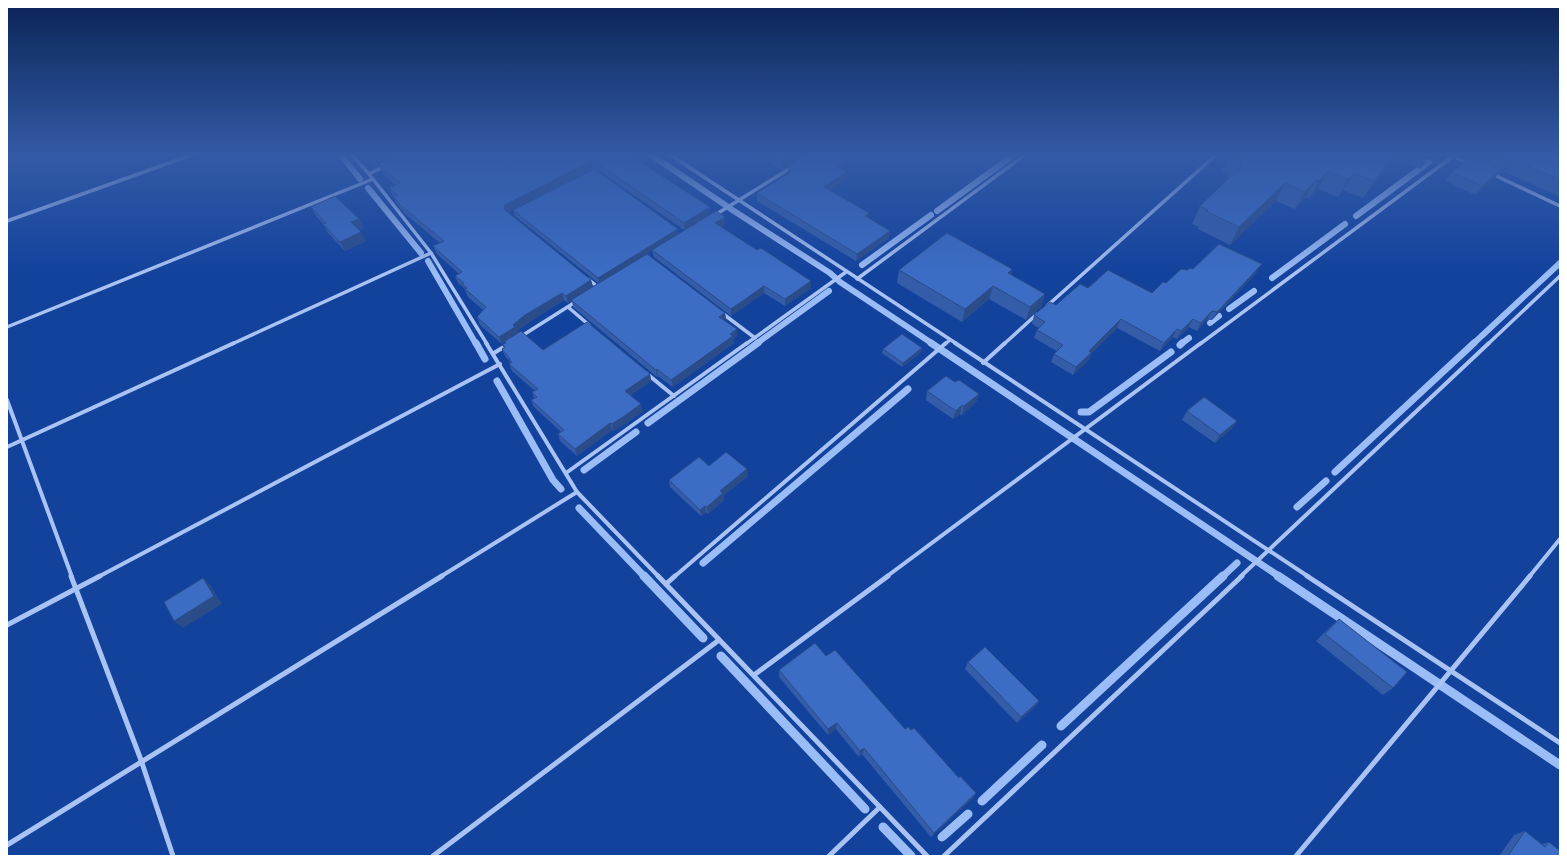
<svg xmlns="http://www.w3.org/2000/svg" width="1567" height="863" viewBox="0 0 1567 863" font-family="'PT Sans',sans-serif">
<rect width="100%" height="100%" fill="#13429d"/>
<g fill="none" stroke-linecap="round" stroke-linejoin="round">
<g stroke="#9bbdf7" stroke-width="6">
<path d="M340,154L360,179"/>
<path d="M650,154L734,211L830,273L840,282L933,344"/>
<path d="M368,188L421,253"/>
<path d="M937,211L1015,154"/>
<path d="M1356,216L1429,162"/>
<path d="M428,261L476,344"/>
<path d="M862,265L931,215"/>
<path d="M1272,278L1345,224"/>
<path d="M1229,309L1254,291"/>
<path d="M1210,323L1219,316"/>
<path d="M756,344L829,291"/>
<path d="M1181,344L1189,338"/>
<path d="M1473,344L1560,263"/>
</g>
<g stroke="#9bbdf7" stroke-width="7">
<path d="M476,343L485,359"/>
<path d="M931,343L1280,577"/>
<path d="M1180,345L1182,343"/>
<path d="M497,381L553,480L561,489"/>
<path d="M1081,412H1089L1171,352"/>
<path d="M648,423L758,343"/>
<path d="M584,470L636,432"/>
<path d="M1335,472L1474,343"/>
<path d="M1297,507L1326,481"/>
<path d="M579,508L645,577"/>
<path d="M703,563L908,389"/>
<path d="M1222,577L1237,563"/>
</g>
<g stroke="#9bbdf7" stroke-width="9">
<path d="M644,576L703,638"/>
<path d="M1278,576L1560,765"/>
<path d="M721,656L865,809"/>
<path d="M1061,726L1223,576"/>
<path d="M982,801L1042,745"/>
<path d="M883,827L911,856"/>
<path d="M942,837L968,814"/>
</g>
<g stroke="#a9c4f4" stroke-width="3.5">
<path d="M351,154L369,174L431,253L487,344"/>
<path d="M669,154L957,344"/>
<path d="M1447,154L1469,163"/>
<path d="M369,174L385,166"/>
<path d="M1492,174L1560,206"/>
<path d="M715,215L792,167"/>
<path d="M7,221L194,154"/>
<path d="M588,279L599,288"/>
<path d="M857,279L1026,154"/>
<path d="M1047,306L1217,154"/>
<path d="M568,307L589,325"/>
<path d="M722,313L755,338"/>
<path d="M7,327L373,179"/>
<path d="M520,337L577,301"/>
<path d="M232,344L431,253"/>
<path d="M746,344L846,272"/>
<path d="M945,344L950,340"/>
<path d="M1004,344L1037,314"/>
<path d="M1200,344L1456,154"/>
<path d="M1488,344L1560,276"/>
</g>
<g stroke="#a9c4f4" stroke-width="4">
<path d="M486,343L577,492L659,577"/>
<path d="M955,343L1309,577"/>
<path d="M494,353L507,345"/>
<path d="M983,363L1005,343"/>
<path d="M646,373L674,396"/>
<path d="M7,400L72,577"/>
<path d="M7,447L234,343"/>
<path d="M566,473L747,343"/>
<path d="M98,577L500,364"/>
<path d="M440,577L577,492"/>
<path d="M674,577L946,343"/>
<path d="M886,577L1201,343"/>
<path d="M1240,577L1489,343"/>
<path d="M1529,577L1560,539"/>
</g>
<g stroke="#a9c4f4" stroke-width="5">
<path d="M71,576L141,760L173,856"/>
<path d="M658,576L927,856"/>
<path d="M1307,576L1560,743"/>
<path d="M666,584L675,576"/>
<path d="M7,625L100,576"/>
<path d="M754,675L888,576"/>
<path d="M7,845L442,576"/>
<path d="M433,856L719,640"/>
<path d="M829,856L880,807"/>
<path d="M944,856L1242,576"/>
<path d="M1296,856L1530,576"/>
</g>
</g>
<g fill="#345da9">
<path d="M361,154H643L644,158L641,163L710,207V214L684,230L595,168L507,212L591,280L593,287L598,283L515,216L513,210L678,234L725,224L721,227L757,250L811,281V288L785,306L764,293L731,316L654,257L652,250L647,254L725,313L726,320L725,321L737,329V336L733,339L734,343L673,387L658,376L657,377L573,307L572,301L568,303L564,300L528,323L517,331L518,333L543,350L650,374L651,381L631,395L643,411L625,424L613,431L612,430L577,456L560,441L558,434L561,432L534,407L531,400L534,398L532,392L535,391L512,371L509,364L510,363V362L505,356L502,349L504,348L502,345L505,343V342L502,344L480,325L477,317L483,310L468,297L464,288L458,283L455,276L459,274L437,254L433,246L440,243L404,213L397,204L389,188L396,185L383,174L379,165L376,167Z"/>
<path d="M680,154H708L694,163Z"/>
<path d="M755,154H806L781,170Z"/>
<path d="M1230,154H1431L1421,169L1394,158L1363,198L1343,190L1338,197L1318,189L1308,199L1306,197L1295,209L1276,201L1230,245L1198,229L1199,227L1192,224L1200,206L1228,180L1227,179L1229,174L1222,171Z"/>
<path d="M1475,154H1560V197L1503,171L1499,175L1498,174L1494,179L1475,195L1446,181L1452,172L1473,157Z"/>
<path d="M848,165L842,169L847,172V179L830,190L869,218L889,238L856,261L757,201V193L788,174V166Z"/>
<path d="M311,207L359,219L364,228L359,230L361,232L366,241L345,251L328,233L323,224L316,216Z"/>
<path d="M1012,269L1011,275L1045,294L1041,307L1026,320L989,299L962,322L897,283L899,270Z"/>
<path d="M1193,269L1257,272L1212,320H1207L1197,331L1189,327L1177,339L1173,337L1160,351L1117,328L1091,354L1088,361L1073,375L1051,362L1054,354L1057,351L1034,338L1037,330L1039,328L1032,324L1034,315L1056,305L1088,288L1152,293L1187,270Z"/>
<path d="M883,349L921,352L902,367L882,353Z"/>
<path d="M955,382L979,394L976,402L962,415L960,414L953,419L926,400L927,391Z"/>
<path d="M1187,411L1237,421L1231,429L1215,443L1182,420Z"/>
<path d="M709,466L748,476L724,495V500L708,514L706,512L701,516L670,487L669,480Z"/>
<path d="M1339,619L1393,688L1383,695L1316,641L1331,626Z"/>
<path d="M826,656L905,729L976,793L973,798L931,837L862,754L859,757L836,729L828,735L779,677V670Z"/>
<path d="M968,662L1039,701L1035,707L1017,723L965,669Z"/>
<path d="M1525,831L1542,844L1549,842L1560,856H1499L1514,835Z"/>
</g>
<g fill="#2a4c89">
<path d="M383,154H402L378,164L379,165L376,167L373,159Z"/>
<path d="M640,154H643L644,158L638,168L637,160Z"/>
<path d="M695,154H708L694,163L693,156Z"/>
<path d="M795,154H806L781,170V163Z"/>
<path d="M1395,154H1397L1363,198L1374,181Z"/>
<path d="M849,158L848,165L836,173V166Z"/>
<path d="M1513,159L1503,171L1499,175L1509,162Z"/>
<path d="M593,160L595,168L508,212L506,214L504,207L505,205Z"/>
<path d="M1501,170L1494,179L1475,195L1482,186Z"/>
<path d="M1328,171L1318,189L1308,199L1319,181Z"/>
<path d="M847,172V179L824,194V187Z"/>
<path d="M1354,173L1343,190L1338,197L1348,179Z"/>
<path d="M1316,180L1306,197L1295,209L1305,192Z"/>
<path d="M1285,183L1276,201L1230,245L1239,227Z"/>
<path d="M710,207V214L684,230V223Z"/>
<path d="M869,213V220L865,216Z"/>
<path d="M725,217V224L715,230V223Z"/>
<path d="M359,219L364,228L355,231L351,222Z"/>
<path d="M678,229V234L599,284L598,278Z"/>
<path d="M890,231L889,238L856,261L857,254Z"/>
<path d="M361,232L366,241L345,251L340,242Z"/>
<path d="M1262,264L1257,272L1212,320L1217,312Z"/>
<path d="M1012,269L1009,282L1008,273Z"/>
<path d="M591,280L593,287L568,303L566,296Z"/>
<path d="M811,281V288L785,306V299Z"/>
<path d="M764,286V293L731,316V309Z"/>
<path d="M993,286L989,299L962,322L965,309Z"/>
<path d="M562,293L564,300L528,323L517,331L518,334L502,344L499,337L513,325L525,315Z"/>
<path d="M1045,294L1041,307L1026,320L1030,307Z"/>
<path d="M1212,311L1207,320L1197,331L1201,323Z"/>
<path d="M725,313L726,320L720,324L719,317Z"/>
<path d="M1121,319L1117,328L1091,354L1088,361L1073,375L1076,367L1089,351Z"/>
<path d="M1193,319L1189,327L1177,339L1181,331Z"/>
<path d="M737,329V336L733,339L734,343L673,387L671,380Z"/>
<path d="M1177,329L1173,337L1160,351L1164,343Z"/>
<path d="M922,348L921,352L902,367L903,363Z"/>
<path d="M657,369L658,376L657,377L656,370Z"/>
<path d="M650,374L651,381L627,398L625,391Z"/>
<path d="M979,394L976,402L962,415L964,406Z"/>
<path d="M641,404L643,411L625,424L613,431L612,424Z"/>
<path d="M962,405L960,414L953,419L956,411Z"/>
<path d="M1237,421L1231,429L1215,443L1220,435Z"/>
<path d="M610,423L612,430L577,456L575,449Z"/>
<path d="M747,469L748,476L724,495V500L708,514L707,507L720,491Z"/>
<path d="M705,506L706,512L701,516L700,510Z"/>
<path d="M203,578L211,586L222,604L183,628L174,621Z"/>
<path d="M1039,701L1035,707L1017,723L1021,717Z"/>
<path d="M837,723L836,729L828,735V729Z"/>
<path d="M864,748L862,754L859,757L860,751Z"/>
<path d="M976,793L973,798L931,837L934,833Z"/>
</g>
<g fill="#3c6cc4" stroke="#2a4c89">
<path d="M367,154H383L373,159Z"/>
<path d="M398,154H640L637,160L710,207L684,223L593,160L505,205L504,207L505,210L591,280L566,296L562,293L525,315L513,325L515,327L499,337L477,317L486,307L465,289L467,288L462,284L464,283L455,276L462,272L433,246L444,241L400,205L394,197L398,195L389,188L400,183L379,166H381L378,164Z"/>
<path d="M767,154H795L781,163Z"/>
<path d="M807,154H843L849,158L836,166L847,172L824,187L869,213L865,216L890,231L857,254L757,193L791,172L788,170L791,168L788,166Z"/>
<path d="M1233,154H1395L1374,181L1354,173L1348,179L1328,171L1319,181L1316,180L1305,192L1285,183L1239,227L1206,211L1208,210L1200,206L1243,165L1235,162L1240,157Z"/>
<path d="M1491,154H1518L1516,156L1519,154H1560V180L1513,159L1509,162Z"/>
<path d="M1471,157L1501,170L1482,186L1452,172Z"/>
<path d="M594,169L678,229L598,278L513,210Z"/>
<path d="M335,196L359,219L351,222L361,232L340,242L323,224L326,223L311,207Z"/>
<path d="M716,211L725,217L715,223L757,250L761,248L811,281L785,299L764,286L731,309L652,250Z"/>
<path d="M947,233L1012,269L1008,273L1045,294L1030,307L993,286L965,309L899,270Z"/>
<path d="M1219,244L1262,264L1217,312L1212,311L1201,323L1193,319L1181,331L1177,329L1164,343L1121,319L1089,351L1091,353L1076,367L1054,354L1063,345L1037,330L1045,322L1034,315L1050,302L1056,305L1080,284L1088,288L1108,270L1152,293L1163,282L1166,283L1181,269L1187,270L1190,268L1193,269Z"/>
<path d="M647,254L725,313L719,317L737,329L730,334L733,336L671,380L657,369L656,370L571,300Z"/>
<path d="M587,322L650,374L625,391L641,404L623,417L612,424L610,423L575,449L558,434L564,430L531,400L537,397L532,392L538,389L509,364L512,362L509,360L510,359L502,349L505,347L502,345L506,343L505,341L521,331L543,350Z"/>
<path d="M902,334L922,348L903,363L883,349Z"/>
<path d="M946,376L955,382L959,380L979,394L964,406L962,405L956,411L927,391Z"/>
<path d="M1204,397L1237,421L1220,435L1187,411Z"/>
<path d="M726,452L747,469L720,491L723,493L707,507L705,506L700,510L669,480L699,457L709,466Z"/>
<path d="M203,578L214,596L174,621L164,602Z"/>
<path d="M1339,619L1407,672L1393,688L1325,634Z"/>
<path d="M815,643L826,656L835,650L905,729L908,727L911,730L914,728L959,778L960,776L976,793L934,833L864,748L860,751L837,723L828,729L779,670Z"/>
<path d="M985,647L1039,701L1021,717L968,662Z"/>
<path d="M1525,831L1545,847L1549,842L1560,851V856H1508Z"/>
</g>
<linearGradient id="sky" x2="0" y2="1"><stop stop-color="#0a2456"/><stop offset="0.56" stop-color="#335aa5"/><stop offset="1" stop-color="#335aa5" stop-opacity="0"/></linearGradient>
<rect width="1567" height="275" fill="url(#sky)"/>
<rect width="1567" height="863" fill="none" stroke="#ffffff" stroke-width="16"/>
</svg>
